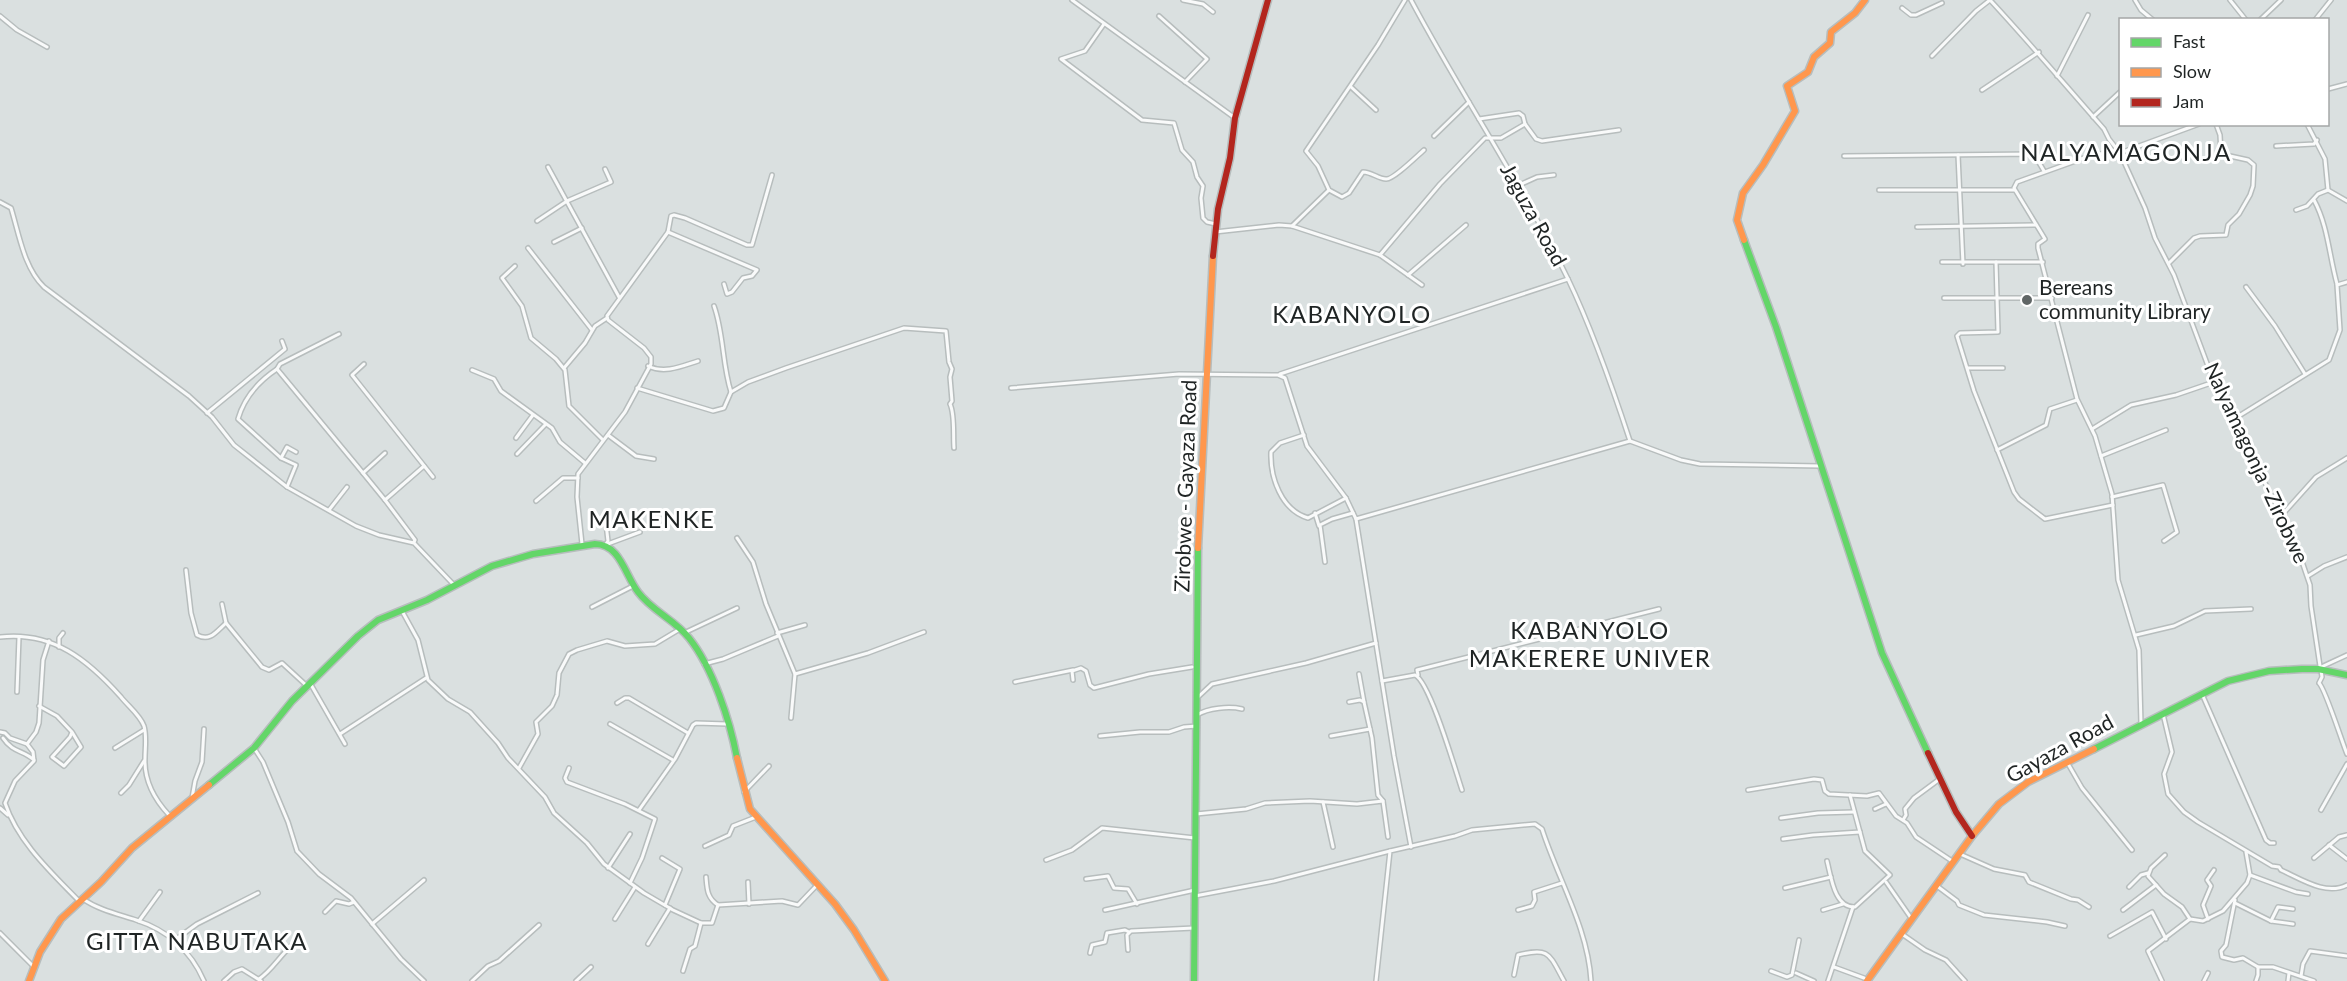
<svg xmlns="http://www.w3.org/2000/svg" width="2347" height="981" viewBox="0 0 2347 981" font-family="Lato,sans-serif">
<rect width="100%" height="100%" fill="#dae0e0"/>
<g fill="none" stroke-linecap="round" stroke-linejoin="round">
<defs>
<g id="street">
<path d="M1072,0L1235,118"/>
<path d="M1183,0L1203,4L1213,12"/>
<path d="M1405,0L1378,45L1306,151L1318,166L1329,190L1342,197L1349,193L1363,172C1372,172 1378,179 1386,179C1393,180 1417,156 1424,150"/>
<path d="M1411,0C1461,94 1521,183 1568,279C1593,331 1612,386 1630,441"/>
<path d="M1990,0C2029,42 2066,86 2104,129L2109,139L2120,153L2145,208L2155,238L2174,275L2214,382L2296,544L2310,585L2311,606L2320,666"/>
<path d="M2135,0L2141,10L2153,20"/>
<path d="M2230,0L2246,20"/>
<path d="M1902,8L1911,15H1916L1942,3"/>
<path d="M0,16L17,30L47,47"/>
<path d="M1159,16L1207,59L1185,82"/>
<path d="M2260,20L2281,0"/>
<path d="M2315,20L2331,0"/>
<path d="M1104,24L1085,51L1061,59L1142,120L1174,123L1182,150L1193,162L1197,177L1203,186L1201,198L1203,218L1207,222L1216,224"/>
<path d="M1932,56L1976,11L1990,0"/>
<path d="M2057,76L2088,15"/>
<path d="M1351,87L1376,110"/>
<path d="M2328,89L2347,84"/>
<path d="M1982,90L2039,52"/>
<path d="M2093,117L2120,92"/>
<path d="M1479,119L1519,113L1523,116L1525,124"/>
<path d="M2307,124L2325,159L2328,190"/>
<path d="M1434,136L1469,102"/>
<path d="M2276,146L2314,144L2317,140"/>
<path d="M1958,155L1963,264"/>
<path d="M1844,156L2034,154L2044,171"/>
<path d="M548,167L619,297"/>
<path d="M1517,186L1537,177L1554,175"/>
<path d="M1879,190H2014"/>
<path d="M2314,200C2328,226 2329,255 2337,284"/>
<path d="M0,202L11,208C19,234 24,268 44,287L189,396L212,417L234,445L287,487L356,526L379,535L414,543L454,585"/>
<path d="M2296,210L2307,206L2318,194L2328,190L2347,201"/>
<path d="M537,221L567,201L611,182L605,169"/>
<path d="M1292,226L1329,190"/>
<path d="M1917,227L2036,225"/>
<path d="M668,232L757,270L752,276L743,278L732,292L727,294L724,284"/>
<path d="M1215,232L1279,225L1292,226L1380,255L1440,184L1485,138H1501L1525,124L1536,139L1542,141L1619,130"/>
<path d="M554,242L582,228"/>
<path d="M528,248L592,330"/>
<path d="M1380,255L1422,285"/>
<path d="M1942,262H2043"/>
<path d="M1996,262L1998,332L1960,333L1957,336L1974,391L2014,492L2019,499L2045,519L2113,505"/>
<path d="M2169,263L2194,238L2200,236L2226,235L2228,225L2239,214L2250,195L2253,186L2254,165L2248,160L2221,154L2220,135L2216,124"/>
<path d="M515,266L502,278L522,306L531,338L556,359L565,370L569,406L603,440"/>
<path d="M1408,275L1466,225"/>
<path d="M2246,287L2275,326L2305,374"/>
<path d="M1944,298H2052"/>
<path d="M339,334L280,364L277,369L363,473L385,453"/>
<path d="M364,364L352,375L433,477"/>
<path d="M648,366C665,374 682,366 698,361"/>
<path d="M564,368L585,343L595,326L607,318"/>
<path d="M1968,368H2003"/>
<path d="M277,369C259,381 244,398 238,419L281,458L287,447L296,452"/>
<path d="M472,370L494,379L501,391L552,428L560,442L585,463"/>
<path d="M1280,374L1568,279"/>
<path d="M637,388L713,411L724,408L731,392C722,364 724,334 714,306"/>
<path d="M1011,388L1179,374L1278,375L1285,378L1307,446L1346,498L1356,519L1394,756L1411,847"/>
<path d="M731,392L748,382L786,368L904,328L946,331L949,362L952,369L950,377L952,401L950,404C955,414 953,435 954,448"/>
<path d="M207,413L285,349L282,341"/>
<path d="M2234,419L2329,360L2340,330L2337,285L2347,282"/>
<path d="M2092,429L2131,405L2176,395L2214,382"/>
<path d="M608,435L636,456L654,459"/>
<path d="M1304,435L1280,443L1271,452C1270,477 1281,510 1308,518L1346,498"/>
<path d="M516,438L533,415"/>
<path d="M1997,450L2046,425L2050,409L2077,400"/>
<path d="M517,454L545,425"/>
<path d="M2101,456L2166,430"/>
<path d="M281,458L296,465L287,487"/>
<path d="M363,473L385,500L424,466"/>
<path d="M2112,497L2163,485L2177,532L2164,541"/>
<path d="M385,500L415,540L414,542"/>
<path d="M536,501L563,478H578"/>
<path d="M329,510L347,487"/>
<path d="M1315,513L1319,526"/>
<path d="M605,515L608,541L606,544"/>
<path d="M2282,515L2316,477L2347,458"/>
<path d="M1356,519L1630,441L1681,460L1700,464L1821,466"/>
<path d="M737,538L753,562L766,604L795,674L791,718"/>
<path d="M582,544L577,497L578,474L625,412L651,364V357L644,348L608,320L607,316L668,232L671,216L674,215L685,218L747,245H752L772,175"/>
<path d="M605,545L640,532"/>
<path d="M1325,562L1320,525L1332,519L1353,513"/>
<path d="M186,570L191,613L197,635C210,642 216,632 226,623"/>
<path d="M2308,576L2324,566L2347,557"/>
<path d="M222,604L226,623L262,667L269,670L282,663L307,686"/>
<path d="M592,607L633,586"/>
<path d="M402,611L418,640L428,680L448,699L470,712L498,743L508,758L545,797L554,813L587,843L604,864L644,893L673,910L701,923H712L718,905"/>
<path d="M684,633L737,608"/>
<path d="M777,633L805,625"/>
<path d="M2136,635L2174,626L2205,611L2251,609"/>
<path d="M0,637C53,631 88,660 121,697C128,706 140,715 144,726C147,736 145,748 145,758C144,780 155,800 169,815"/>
<path d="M49,641L43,660L39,723L36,732L27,744L33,752L34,761L15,781L5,803C18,842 51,872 79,901"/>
<path d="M59,647V638L63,633"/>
<path d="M704,664L723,659L778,636"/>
<path d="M2319,668L2347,655"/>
<path d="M2321,670L2322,677L2319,683C2325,688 2342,742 2347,754"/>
<path d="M795,674L868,653L924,632"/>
<path d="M1359,674L1364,702"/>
<path d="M1418,675L1417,670L1659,609"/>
<path d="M1073,680L1072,671L1081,668L1086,671L1090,685L1094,688L1149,674L1192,667"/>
<path d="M1382,681L1415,675C1430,682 1455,769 1462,790"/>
<path d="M1015,682L1073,670"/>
<path d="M310,683L345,744"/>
<path d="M17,692L19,637"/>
<path d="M2202,694L2266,840L2270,843H2274"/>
<path d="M1198,697L1212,684L1306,663L1376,643"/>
<path d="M617,703L625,698H629L688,733"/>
<path d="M39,706L57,716L72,732L70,737L52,757L64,766L81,747L72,732"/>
<path d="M2163,714L2172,752L2164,774L2168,794L2184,812L2198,822L2272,866L2279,867L2281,870C2301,879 2326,896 2347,885"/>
<path d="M1197,715C1208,708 1229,706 1242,709"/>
<path d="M610,724L673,760"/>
<path d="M2141,724L2139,650L2118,580L2112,494L2095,436L2077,399L2038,248V244L2045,239L2014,188L2017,182L2095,154L2120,153L2199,124"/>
<path d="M0,732L5,733L10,738L27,744"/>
<path d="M340,734L426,678"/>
<path d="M1100,736L1140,732H1169L1184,727L1197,726"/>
<path d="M1331,736L1370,729"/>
<path d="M3,738C13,753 23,750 34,760"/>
<path d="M115,748L144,730"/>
<path d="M254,748L263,762L288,822L297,851L319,874L351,898L401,959L424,981"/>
<path d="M2067,762L2082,788L2132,850"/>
<path d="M519,768L538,734L536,722L552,706L557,695L559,673L569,654L577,650L607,641L625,646L655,644L680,629"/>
<path d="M569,768L565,778L567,782L625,804L655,819L642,858L630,883"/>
<path d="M1748,790L1814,779L1822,780L1825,791L1829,794L1867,796L1879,793L1896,816L1907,823L1916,837L1952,861"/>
<path d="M744,792L769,766"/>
<path d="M121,793L129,785L144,761"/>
<path d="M192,798L195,781L202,762L204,729"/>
<path d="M1383,801L1388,837"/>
<path d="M1323,802L1333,847"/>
<path d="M0,808L8,815"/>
<path d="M1875,809L1886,804"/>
<path d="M639,810L675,759L693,725L696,723L727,724"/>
<path d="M2321,810L2347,764"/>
<path d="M1196,814L1246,809L1265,803L1310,801L1357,804L1383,801L1378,795L1372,738L1364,702L1360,700L1349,702"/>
<path d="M1781,818L1818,813L1854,812"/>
<path d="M1903,820L1906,815L1905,809L1914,798L1941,778"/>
<path d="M1783,839L1813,835L1860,832"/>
<path d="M2329,845L2347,859"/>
<path d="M705,846L729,835L733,826L756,817"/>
<path d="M1960,854L1994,869L2025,875L2029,882L2071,899L2078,900L2089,907"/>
<path d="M2165,855L2151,868L2148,876L2164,894L2182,907L2190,919L2203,921L2223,911L2247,883L2250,875L2246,852"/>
<path d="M662,858L680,869L665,905"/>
<path d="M2314,858L2339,837L2347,835"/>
<path d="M1046,860L1072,850L1102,828L1195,838"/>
<path d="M1827,861C1831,876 1834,908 1855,907L1890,875L1865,851L1850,795"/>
<path d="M608,868L630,834"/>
<path d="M2250,875L2296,892L2308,894"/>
<path d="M706,877C707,889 707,898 718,905L782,901L798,905L818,884"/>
<path d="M1086,879L1108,876L1114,888L1128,889L1137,904"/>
<path d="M748,882L749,904"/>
<path d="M1886,882L1911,918"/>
<path d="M1937,886L1957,901L1959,905L1984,915L2047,922L2065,926"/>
<path d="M2129,887L2141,875L2148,873"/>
<path d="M1785,888L1831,877"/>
<path d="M1195,896L1274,881L1390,851"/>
<path d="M83,899C99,910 118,914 136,920C167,930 191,951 204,981"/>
<path d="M2235,900L2226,945L2221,951L2222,957L2234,960L2243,958L2258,967H2273L2314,981"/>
<path d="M2235,903L2271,921L2293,924"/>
<path d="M1105,910L1195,890"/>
<path d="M1518,910L1532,906L1535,900L1534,892L1562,883"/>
<path d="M1823,910L1843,904"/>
<path d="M2123,910L2156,885"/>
<path d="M325,912L336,901L349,904L354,902"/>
<path d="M615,919L635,887"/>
<path d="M2208,919L2203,905L2211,886L2207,880L2214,870"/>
<path d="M139,921L160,892"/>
<path d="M2271,921L2278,907L2293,909"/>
<path d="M372,924L424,880"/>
<path d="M0,933L33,966"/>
<path d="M1902,934L1925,950L1946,960L1965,981"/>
<path d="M2110,936L2152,912L2166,939"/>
<path d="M175,940L197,924L258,893"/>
<path d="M648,944L670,908"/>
<path d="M1128,950L1127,935L1131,931L1194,928"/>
<path d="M1090,953L1092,945L1105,942L1107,933L1125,930L1129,932"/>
<path d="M1834,967L1864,978"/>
<path d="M683,971L690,949L695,946L701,923"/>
<path d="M1771,971L1787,977L1792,975L1799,940"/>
<path d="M1796,973L1814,981"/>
<path d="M1514,975L1518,955C1550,947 1549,954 1564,981"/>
<path d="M2301,976L2303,964L2310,951L2347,956"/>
<path d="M259,979C272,970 279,957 291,946"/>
<path d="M224,981L234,972L242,969L261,981"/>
<path d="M472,981L488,966L499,961L539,925"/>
<path d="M576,981L591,967"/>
<path d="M1376,981L1390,851L1455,836L1472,830L1535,824L1542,829C1558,879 1588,928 1591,981"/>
<path d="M1828,981L1853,907"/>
<path d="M2162,981L2148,951L2190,919"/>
<path d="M2204,981L2208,973"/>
<path d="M2256,981L2258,975V967"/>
<path d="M2288,981L2289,973"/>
</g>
<g id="fast">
<path d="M1744,240L1776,327L1882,653L1928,753"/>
<path d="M2094,749L2228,681L2269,671L2302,669H2318L2347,675"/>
<path d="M209,785L254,748L292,701L358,636L378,620L427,600L492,566L533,554L595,544C620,544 625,575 638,592C652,611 675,620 689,638C713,668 730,721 737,758"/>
<path d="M1194,981L1198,548"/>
</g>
<g id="slow">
<path d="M1744,240L1737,220L1743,193L1763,165L1795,111L1787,86L1808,72L1814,57L1830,43L1831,32L1855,13L1865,0"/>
<path d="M1198,548L1213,256"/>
<path d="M737,758L750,809L835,904L854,930L885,981"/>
<path d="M29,981L40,952L61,919L101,882L132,848L209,785"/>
<path d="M1867,981L1972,836L1999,804L2028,782L2094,749"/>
</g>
<g id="jam">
<path d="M1213,256L1218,209L1230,158L1235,118L1268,0"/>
<path d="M1928,753L1956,812L1972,836"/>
</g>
</defs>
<use href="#street" stroke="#b7bdbd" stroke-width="6"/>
<use href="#fast" stroke="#b7bdbd" stroke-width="9"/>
<use href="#slow" stroke="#b7bdbd" stroke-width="9"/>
<use href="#jam" stroke="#b7bdbd" stroke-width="9"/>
<use href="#street" stroke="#f9fafa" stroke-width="3"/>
<use href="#fast" stroke="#63d668" stroke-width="6"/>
<use href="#slow" stroke="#ff974d" stroke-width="6"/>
<use href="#jam" stroke="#b3261e" stroke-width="6"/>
</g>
<circle fill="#606666" stroke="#fff" stroke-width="2" cx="2027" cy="300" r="6"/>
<g text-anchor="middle" stroke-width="6" stroke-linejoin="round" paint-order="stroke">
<g font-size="21" fill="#1f2424" stroke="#fff">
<text transform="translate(1533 215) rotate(61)" y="7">Jaguza Road</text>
<text transform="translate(2256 463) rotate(65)" y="7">Nalyamagonja -Zirobwe</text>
<text transform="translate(1186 486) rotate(-88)" y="7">Zirobwe - Gayaza Road</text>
<text transform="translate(2060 749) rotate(-29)" y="7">Gayaza Road</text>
</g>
<g font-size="21" fill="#1f2424" stroke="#fff" text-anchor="start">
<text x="2039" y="295">Bereans<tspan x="2039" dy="24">community Library</tspan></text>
</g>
<g font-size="24" letter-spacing="1.5" fill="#1f2424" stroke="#fff">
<text x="2126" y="161">NALYAMAGONJA</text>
<text x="1352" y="323">KABANYOLO</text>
<text x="652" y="528">MAKENKE</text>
<text x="1590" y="639">KABANYOLO<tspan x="1590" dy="28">MAKERERE UNIVER</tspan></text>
<text x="197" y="950">GITTA NABUTAKA</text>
</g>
</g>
<rect x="2119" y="18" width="210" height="108" fill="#ffffff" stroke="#a5a7a7" stroke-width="1.5"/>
<rect x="2131" y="38" width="30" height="9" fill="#63d668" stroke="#a5a7a7" stroke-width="1.5"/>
<text x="2173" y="48" font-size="18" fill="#1f2424">Fast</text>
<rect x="2131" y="68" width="30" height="9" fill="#ff974d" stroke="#a5a7a7" stroke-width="1.5"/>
<text x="2173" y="78" font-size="18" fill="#1f2424">Slow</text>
<rect x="2131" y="98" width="30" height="9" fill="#b3261e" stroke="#a5a7a7" stroke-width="1.5"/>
<text x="2173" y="108" font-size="18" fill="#1f2424">Jam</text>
</svg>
